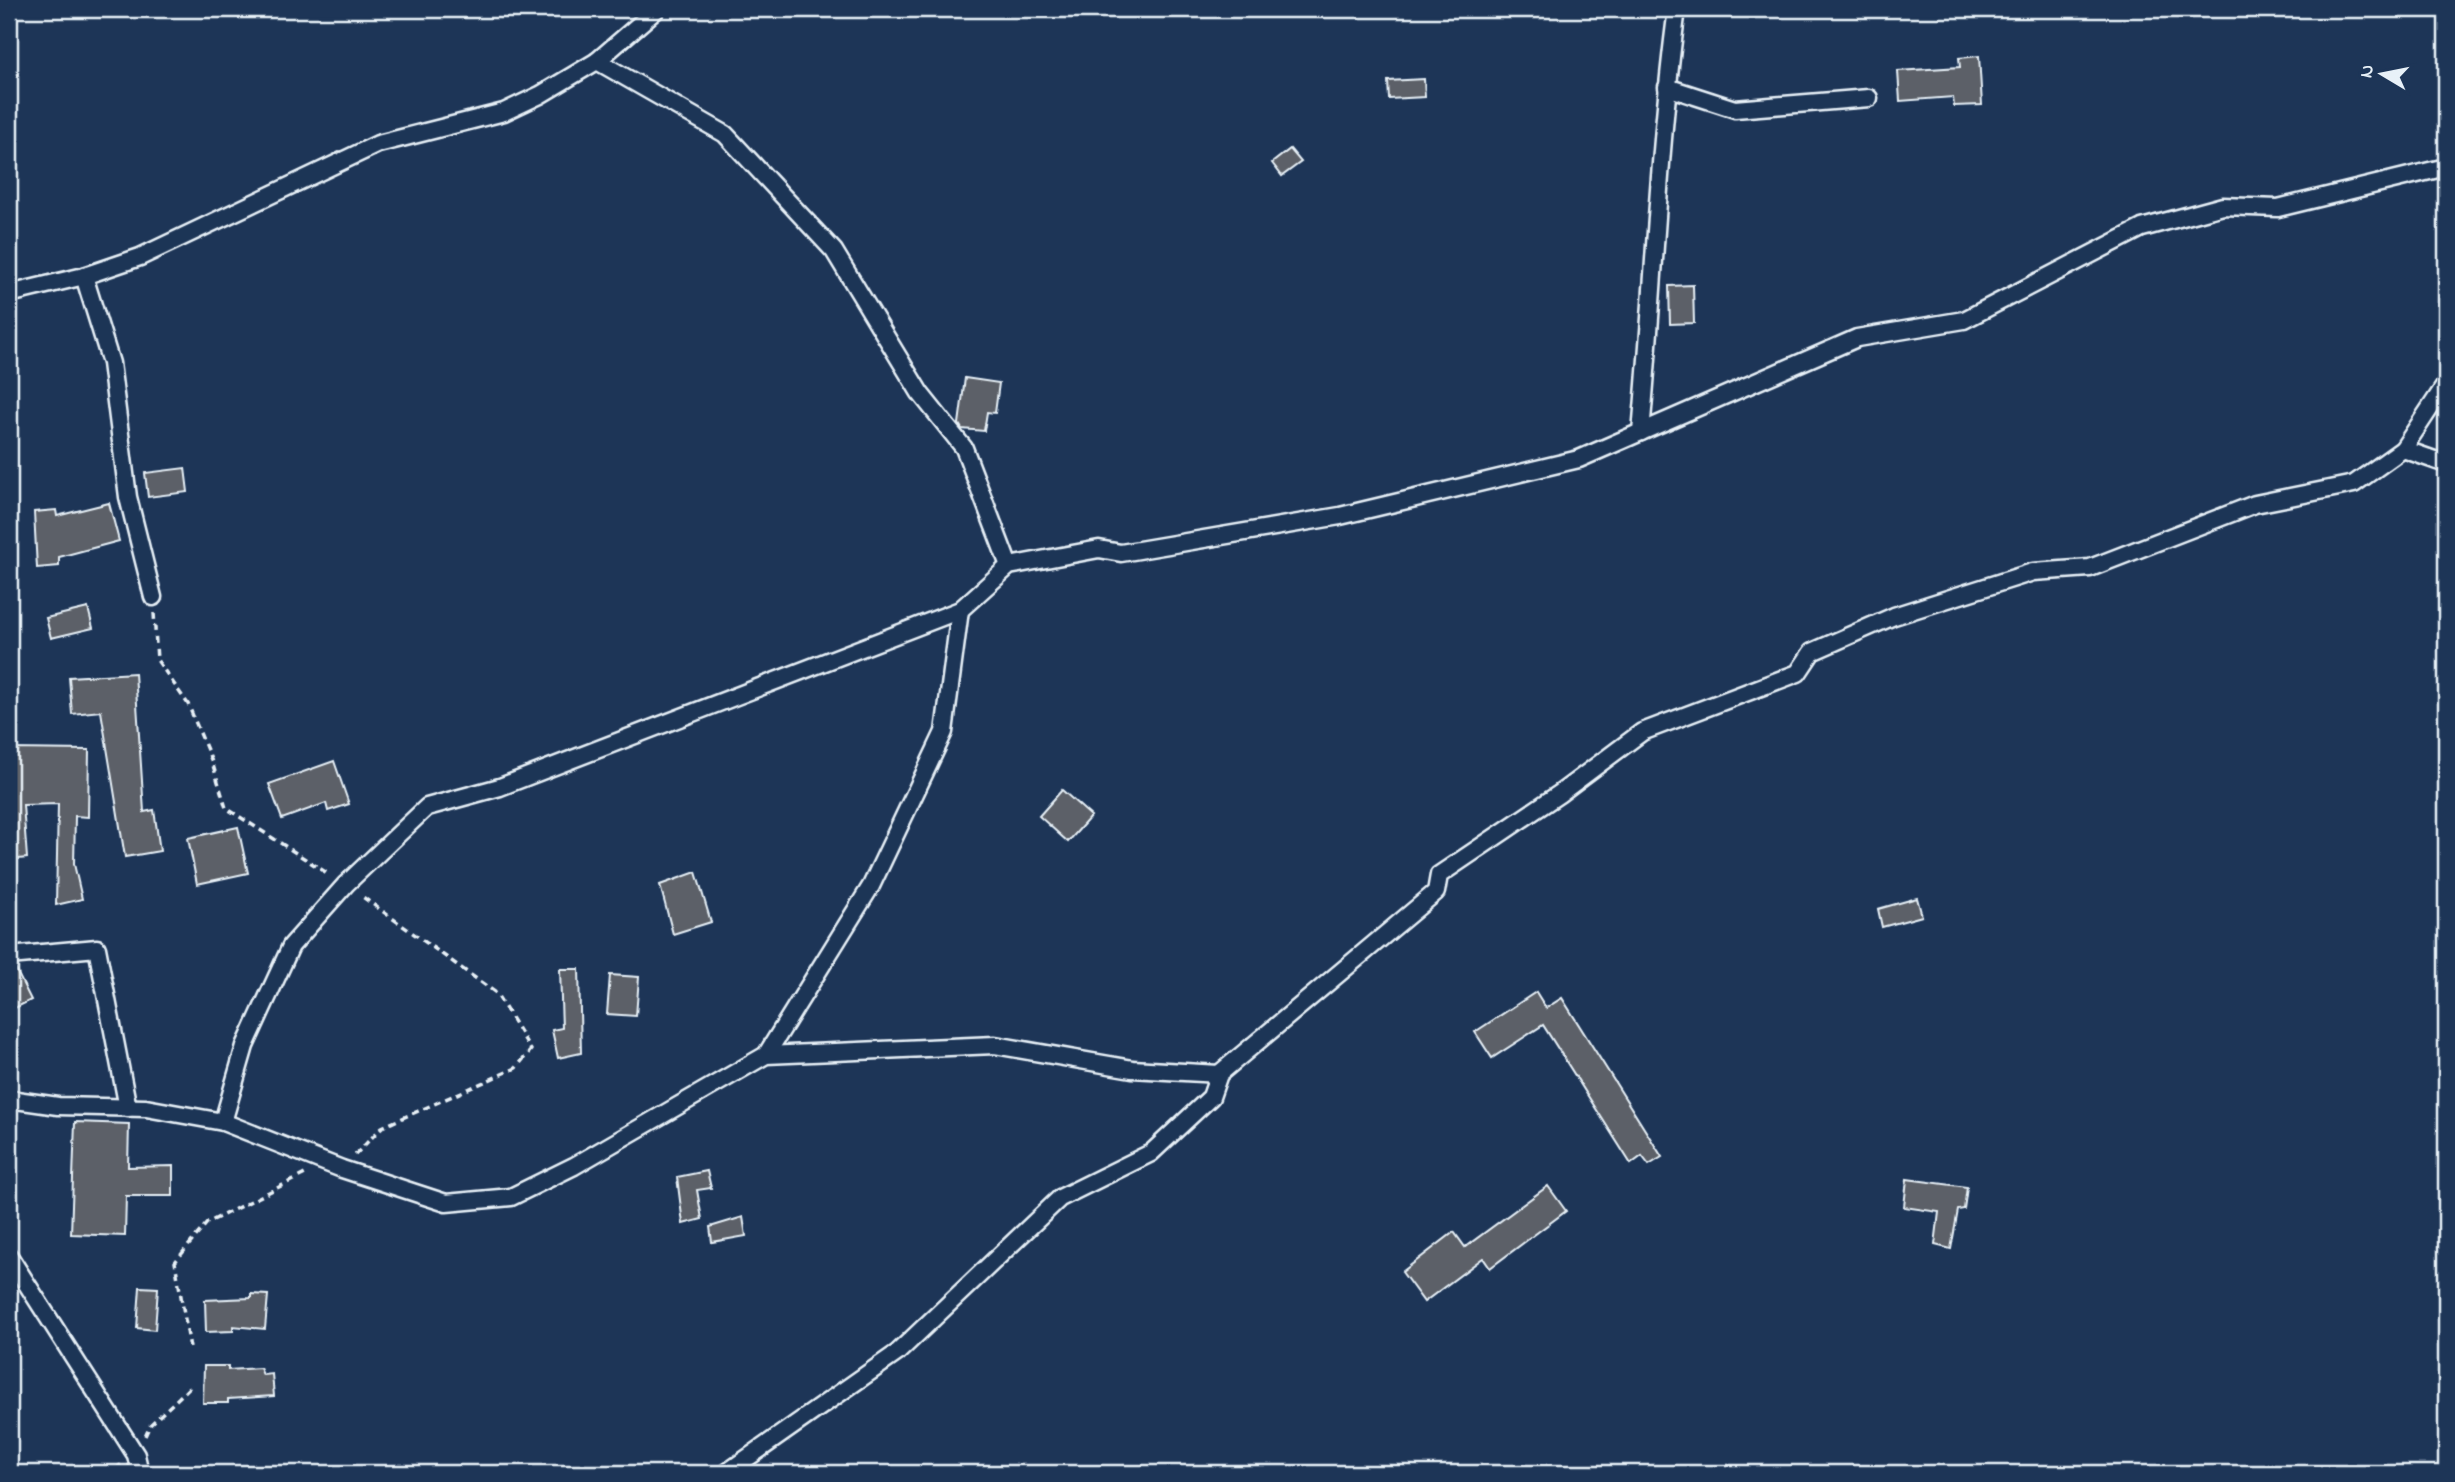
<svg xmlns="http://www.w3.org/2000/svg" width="2455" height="1482" viewBox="0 0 2455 1482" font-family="'Indie Flower',sans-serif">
<rect width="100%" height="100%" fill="#1d3557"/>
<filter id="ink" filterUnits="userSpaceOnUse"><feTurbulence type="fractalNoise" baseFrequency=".0143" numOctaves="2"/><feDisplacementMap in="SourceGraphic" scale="14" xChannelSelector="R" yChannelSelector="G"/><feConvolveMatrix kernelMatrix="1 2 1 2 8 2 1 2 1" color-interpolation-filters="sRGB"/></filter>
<g filter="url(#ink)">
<g fill="#5c6067" stroke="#e8f1f8" stroke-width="2">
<path d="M1979,56L1982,105L1954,106L1953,97L1900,101L1898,71L1960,67L1959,58Z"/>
<path d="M1424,79L1425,97L1389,99L1388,81Z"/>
<path d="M1290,149L1301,162L1282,176L1272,163Z"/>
<path d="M1693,285L1694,323L1670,324L1669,286Z"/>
<path d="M965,378L999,383L995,413L987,412L984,431L962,429L959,424Z"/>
<path d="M185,468L188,492L148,497L145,473Z"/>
<path d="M109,503L119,541L59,557V566L37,568L34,512L56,510L57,516Z"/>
<path d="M88,608L93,628L51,638L46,618Z"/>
<path d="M135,673L144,812L154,810L160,851L125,857L101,711L72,714L69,677Z"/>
<path d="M9,749L89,750L88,817L75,816L74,864L82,899L56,905L58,804L23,805L27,858L9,860Z"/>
<path d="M334,761L349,804L328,811L326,803L282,819L269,784Z"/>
<path d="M1062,790L1091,816L1068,842L1039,816Z"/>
<path d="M238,827L248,873L197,884L188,838Z"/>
<path d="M696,872L711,922L673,934L660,885Z"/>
<path d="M1917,898L1922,916L1882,927L1878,909Z"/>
<path d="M9,966H14L31,1000L9,1011Z"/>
<path d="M560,969H579L581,1053L558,1058L552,1030L562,1028Z"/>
<path d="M610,975L639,977L636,1016L607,1014Z"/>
<path d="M1536,992L1546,1008L1562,998L1662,1157L1649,1165L1642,1156L1631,1164L1543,1025L1492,1058L1475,1032Z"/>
<path d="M75,1122L129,1124L128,1167L173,1166V1196H126L125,1236L71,1234Z"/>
<path d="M707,1171L711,1188L697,1190L702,1219L683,1224L677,1177Z"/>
<path d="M1907,1179L1967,1187L1964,1209L1958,1210L1951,1249L1935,1245L1939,1212L1904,1207Z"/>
<path d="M1548,1186L1566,1211L1490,1268L1483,1258L1424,1302L1402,1272L1454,1232L1465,1247Z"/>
<path d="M743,1217L746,1236L712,1242L710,1227Z"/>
<path d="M140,1287L158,1288L155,1330L137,1328Z"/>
<path d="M251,1294L268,1295L265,1329L233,1326V1331L206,1332L205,1300L251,1298Z"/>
<path d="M204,1366H228V1370L260,1368L263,1375L272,1374L274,1396L228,1399V1403H203Z"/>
</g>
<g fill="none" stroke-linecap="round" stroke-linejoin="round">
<defs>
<g id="street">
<path d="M597,61L725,134L834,251L920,393L964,448L1009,566"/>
<path d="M1667,87L1735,109L1869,98"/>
<path d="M84,276L111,363L128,497L153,597"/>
<path d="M9,294L84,276L140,257L378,144L504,112L540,95L597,61L657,9"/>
<path d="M1641,432C1654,291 1658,149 1677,9"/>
<path d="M2403,449L2446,464"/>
<path d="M9,956L97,948L128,1108"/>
<path d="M766,1055L871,886L944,732L960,610"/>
<path d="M9,1099L58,1106L146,1108L223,1122L342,1169L446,1203L511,1197L574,1166L766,1055L995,1045L1132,1069L1219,1074"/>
<path d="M223,1122L245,1046L291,946L346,884L427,807L500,787L960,610L1009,566L1099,549L1121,553L1340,516L1579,459L1857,338L1964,320L2142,228L2223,206L2278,208L2446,167"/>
<path d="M9,1256L136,1455L140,1473"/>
<path d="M726,1473L897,1353L1060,1198L1151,1153L1211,1097L1219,1074L1436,892L1439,875L1559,794L1642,732L1798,673L1812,652L1894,616L2033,572L2090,568L2255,504L2354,484L2403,449L2446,384"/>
</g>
</defs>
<use href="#street" stroke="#e8f1f8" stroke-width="21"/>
<g stroke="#e8f1f8" stroke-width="3.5" stroke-dasharray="7 5" stroke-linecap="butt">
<path d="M154,613L157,660L188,704L212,762L226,808L330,875"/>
<path d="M355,1155L382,1127L516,1068L531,1050L496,993L360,895"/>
<path d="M190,1348L175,1262L207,1223L305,1174"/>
<path d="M145,1436L150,1425L193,1384"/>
<path d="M107,1473L121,1465"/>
</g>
<use href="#street" stroke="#1d3557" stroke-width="16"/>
</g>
</g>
<rect width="2455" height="1482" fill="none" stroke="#1d3557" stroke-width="35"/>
<rect x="18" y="18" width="2420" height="1447" fill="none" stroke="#e8f1f8" stroke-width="2.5" filter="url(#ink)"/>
<g transform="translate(2382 74) rotate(280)" stroke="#1d3557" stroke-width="5" paint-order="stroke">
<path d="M0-5L12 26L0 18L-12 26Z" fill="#e8f1f8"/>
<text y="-10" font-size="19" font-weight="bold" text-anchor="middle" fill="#e8f1f8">N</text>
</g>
</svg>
